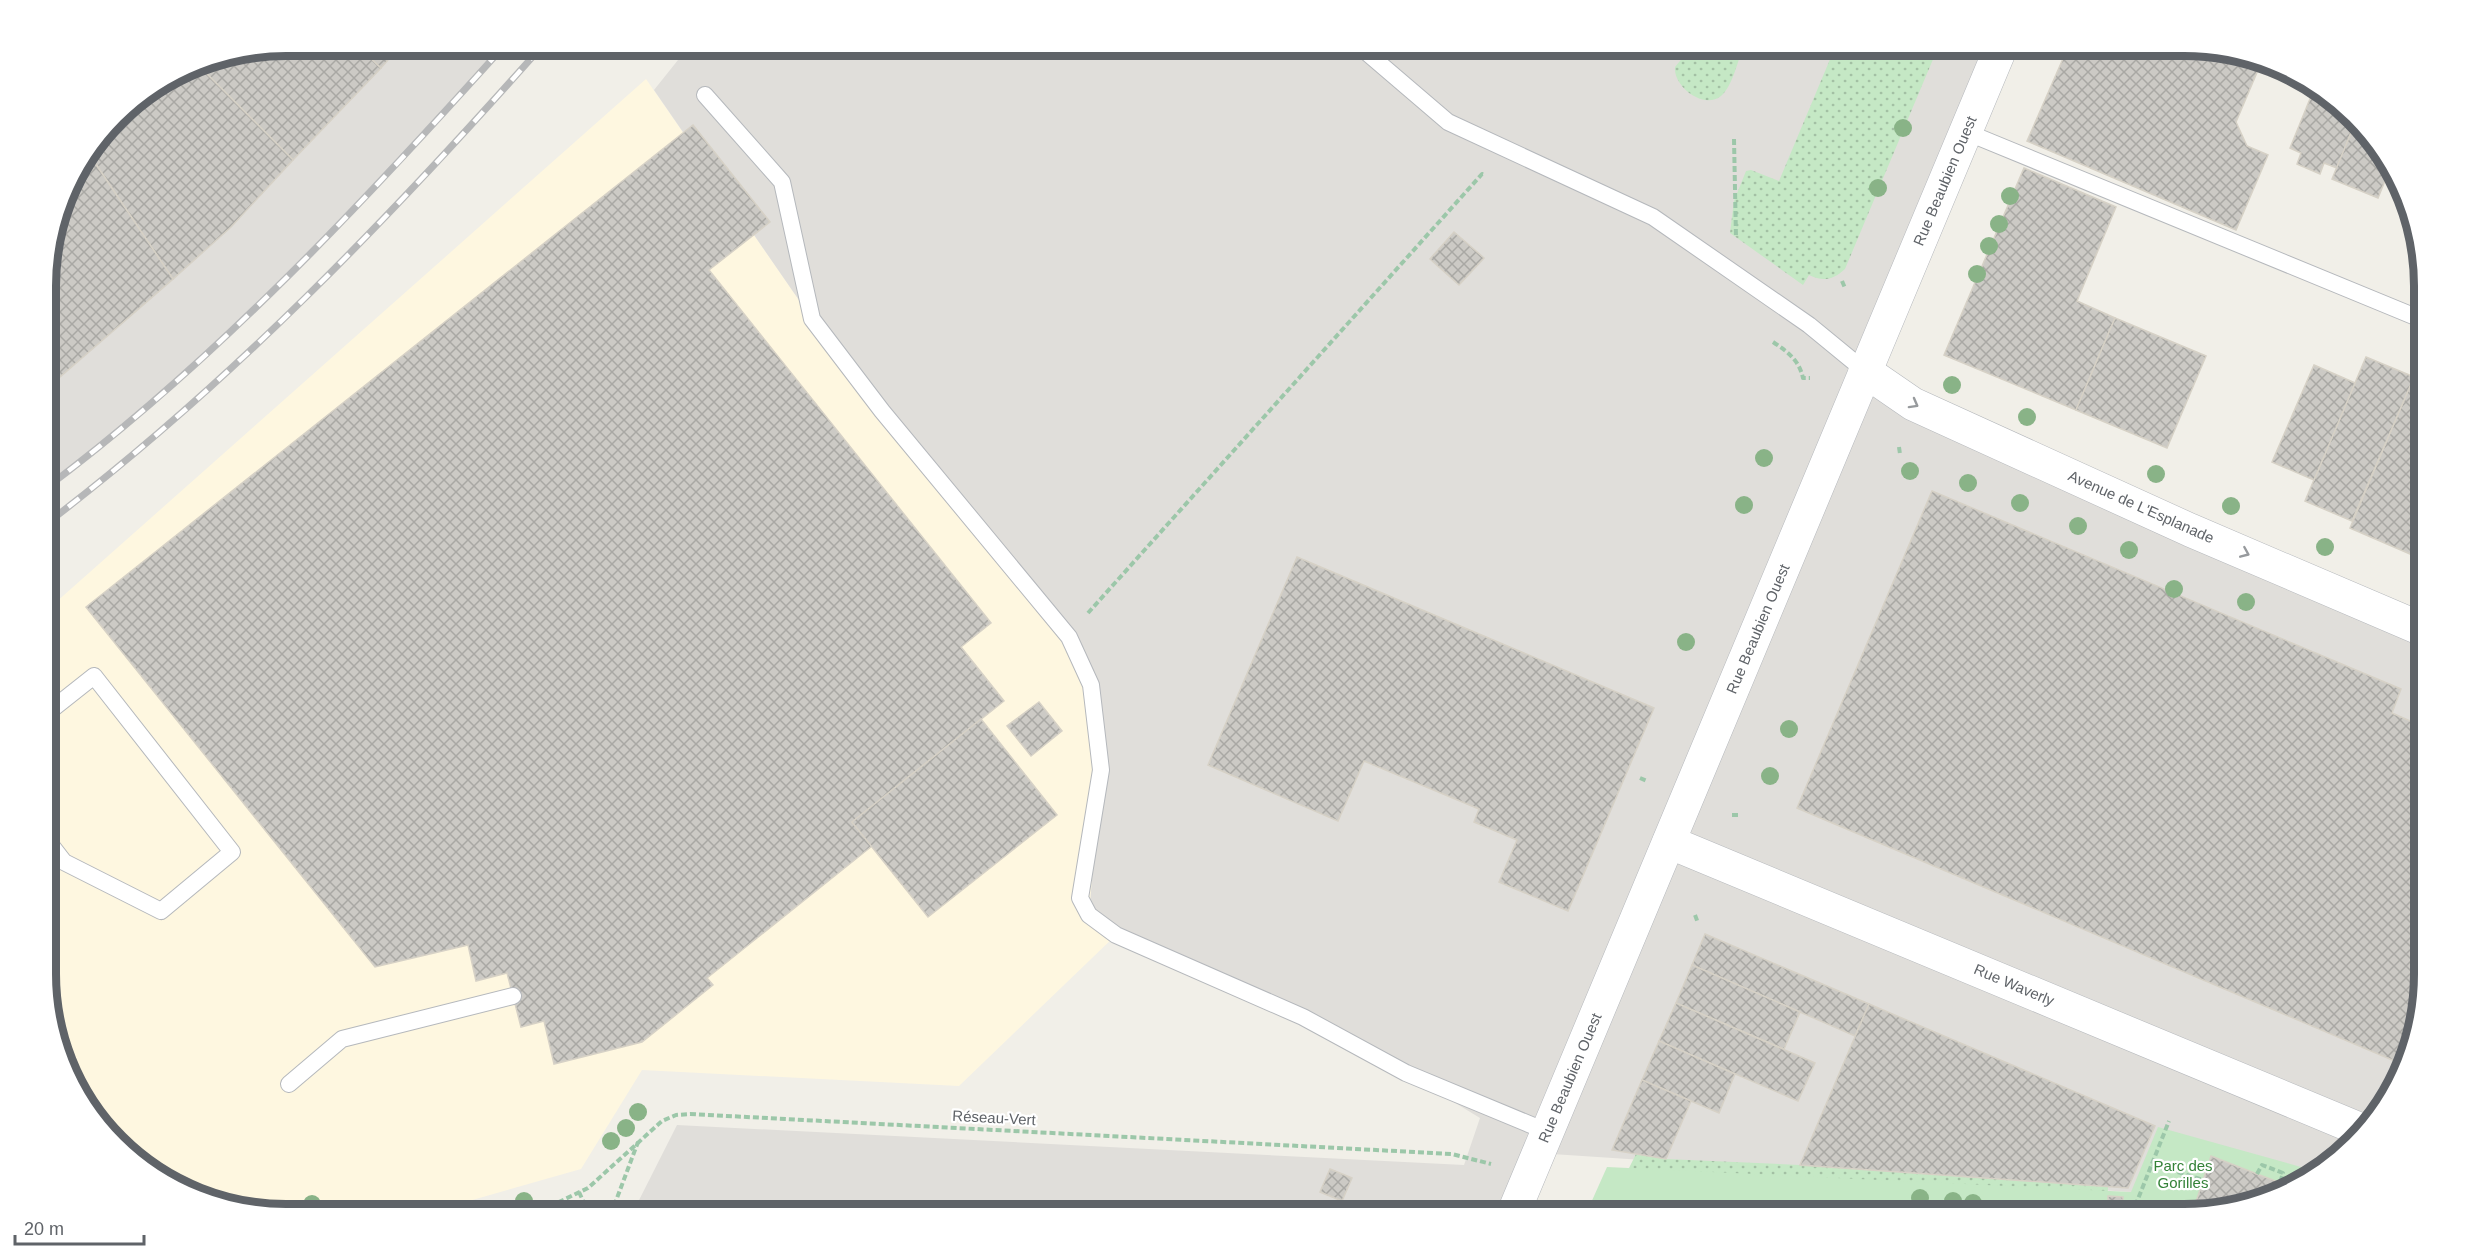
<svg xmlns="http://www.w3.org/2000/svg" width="2470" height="1259" viewBox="0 0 2470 1259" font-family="Helvetica,sans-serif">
<defs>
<pattern id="grass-dots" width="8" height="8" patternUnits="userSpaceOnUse" patternTransform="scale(1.5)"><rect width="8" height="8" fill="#c5e8c5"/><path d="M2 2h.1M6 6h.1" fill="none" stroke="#a3c0a4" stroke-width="1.8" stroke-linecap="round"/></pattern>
<pattern id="building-cross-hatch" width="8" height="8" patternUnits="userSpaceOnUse" patternTransform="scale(1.5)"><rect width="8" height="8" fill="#cccac5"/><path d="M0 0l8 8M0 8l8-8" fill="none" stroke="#a9a8a4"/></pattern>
</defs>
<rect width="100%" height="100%" fill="#f1efe8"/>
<path fill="#fef7e0" d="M646,79L812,319L1030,588L1091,685L1116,935L959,1086L642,1070L581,1169L441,1209L310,1200L268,1210L193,1193L83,1099L63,1065L47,1006L46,611Z"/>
<g fill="#e0deda">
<path d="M285,45H505L387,176L264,298L166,389L46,488V269L70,179L127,105L194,63Z"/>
<path d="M690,45H2002L1866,372L2424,620L2425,974L2400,1080L2365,1132L2322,1170L2301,1167L2131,1192L1552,1154L1522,1214H632L677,1125L1464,1165L1480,1118L1406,1073L1089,915L1101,770L1091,685L1069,637L812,319L654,90Z"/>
</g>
<g fill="url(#grass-dots)">
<path d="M1693,45H1744C1738,59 1733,86 1721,96C1703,110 1673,86 1675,67Z"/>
<path d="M1836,45H1939L1845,269C1833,280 1823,282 1809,275L1803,285L1730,233L1734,201L1746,171L1751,170L1779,181Z"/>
<path d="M1636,1154L1666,1159L1800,1165L2108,1187L2107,1208L2001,1209L1904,1214H1632L1629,1168Z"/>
</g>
<g fill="#c5e8c5">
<path d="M83,1099L193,1193L179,1189L94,1120Z"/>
<path d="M2158,1127L2301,1167L2322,1170L2262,1201L2200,1214H1586L1607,1167L2131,1192Z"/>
</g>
<g fill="url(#building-cross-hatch)" stroke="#d6d1c6" stroke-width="1.5">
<path d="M285,45H357L381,68L293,160L196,63Z"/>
<path d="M357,45H401L381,68Z"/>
<path d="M2069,45H2185L2261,63L2236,122L2247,146L2268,155L2236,230L2027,141Z"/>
<path d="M196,63L293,160L231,227L173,279L89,154L127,105Z"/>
<path d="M2314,89L2355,123L2337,168L2324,163L2320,174L2297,164L2301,153L2290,148Z"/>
<path d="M2355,123L2376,139L2391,166L2378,198L2332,179Z"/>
<path d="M693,125L770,222L709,270L991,623L961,647L1004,701L852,822L872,846L707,978L713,985L642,1042L554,1064L544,1021L521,1027L507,973L476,981L468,945L375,967L86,607Z"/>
<path d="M89,154L173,279L46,389V269L70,179Z"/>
<path d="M2024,168L2116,207L2077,301L2115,318L2076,410L1944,355Z"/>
<path d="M1454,232L1484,258L1459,285L1430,259Z"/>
<path d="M2115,318L2206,356L2167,448L2076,410Z"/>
<path d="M2423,355L2424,560L2350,528Z"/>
<path d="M2366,357L2414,377L2352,521L2305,501Z"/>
<path d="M2314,365L2355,383L2314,480L2272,462Z"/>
<path d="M1932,491L2401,689L2392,713L2424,727L2425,974L2404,1065L1797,808Z"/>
<path d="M1297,557L1654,708L1568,911L1499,882L1517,840L1474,822L1479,809L1364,761L1338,821L1208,765Z"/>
<path d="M1039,702L1062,731L1031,756L1007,726Z"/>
<path d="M981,719L1057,815L928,917L852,822Z"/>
<path d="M1705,934L1869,1004L1855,1036L1692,965Z"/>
<path d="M1692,965L1800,1012L1784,1049L1676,1003Z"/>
<path d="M1676,1003L1815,1063L1798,1101L1659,1041Z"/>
<path d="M1869,1004L2155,1126L2128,1188L1800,1165Z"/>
<path d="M1659,1041L1735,1074L1719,1113L1642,1080Z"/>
<path d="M1642,1080L1691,1101L1666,1159L1612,1150Z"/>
<path d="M2211,1156L2257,1174L2291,1187L2262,1201L2192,1214Z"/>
<path d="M1330,1169L1352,1178L1342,1201L1320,1192Z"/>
<path d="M2108,1196L2123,1197V1209L2108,1208Z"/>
</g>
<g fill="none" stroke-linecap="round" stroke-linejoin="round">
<defs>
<g id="service">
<path d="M1358,45L1448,122L1653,217L1809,325L1865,371"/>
<path d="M705,95L782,182L812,319L882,411L1069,637L1091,685L1101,770L1080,898L1089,915L1116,935L1303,1017L1406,1073L1548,1132"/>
<path d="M1966,132L2423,320"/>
<path d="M46,714L94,676L232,852L161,911L64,862L47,840"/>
<path d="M289,1084L342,1039L513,996"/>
</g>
<g id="minor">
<path d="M1865,371L1913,404L2190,530L2424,630"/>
<path d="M1669,842L2359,1129"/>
</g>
<path id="tertiary" d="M1513,1214L2002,45"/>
</defs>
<use href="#service" stroke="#b5b8bc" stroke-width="18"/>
<use href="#minor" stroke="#b5b8bc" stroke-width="34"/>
<use href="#tertiary" stroke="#b5b8bc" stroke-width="34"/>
<g stroke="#9cc7a9" stroke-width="4" stroke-dasharray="6 3" stroke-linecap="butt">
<path d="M1734,139L1736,238"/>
<path d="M1842,281L1845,288"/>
<path d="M1773,342C1788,352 1799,360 1803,378H1810"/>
<path d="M1899,447L1900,454"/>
<path d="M1088,613L1482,174L1485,175"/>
<path d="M1640,778L1647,781"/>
<path d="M1732,815H1741"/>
<path d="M1695,915L1698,923"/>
<path d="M2152,1164L2203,1180"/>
<path d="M2257,1174L2262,1165L2283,1173L2280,1183"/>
<path d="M579,1192L589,1214"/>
<path d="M534,1214L588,1188L662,1121L676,1115L690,1114L1452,1154L1491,1164"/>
<path d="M611,1214L638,1142"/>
<path d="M2132,1214L2169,1121"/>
</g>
<use href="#service" stroke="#fff" stroke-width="16"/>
<use href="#minor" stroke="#fff" stroke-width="33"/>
<use href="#tertiary" stroke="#fff" stroke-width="33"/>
<defs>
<g id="rail">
<path d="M46,488C215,362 365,201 505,45"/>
<path d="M46,524C230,384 390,218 543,45"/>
</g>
</defs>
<use href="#rail" stroke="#b6b7b8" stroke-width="7"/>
<use href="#rail" stroke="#fff" stroke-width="4.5" stroke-dasharray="14" stroke-linecap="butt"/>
</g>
<g fill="#89b387">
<circle cx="1903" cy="128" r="9"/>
<circle cx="1878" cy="188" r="9"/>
<circle cx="2010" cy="196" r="9"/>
<circle cx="1999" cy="224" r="9"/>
<circle cx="1989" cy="246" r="9"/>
<circle cx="1977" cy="274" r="9"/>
<circle cx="1952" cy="385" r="9"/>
<circle cx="2027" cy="417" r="9"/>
<circle cx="1764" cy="458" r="9"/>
<circle cx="1910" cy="471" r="9"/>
<circle cx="2156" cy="474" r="9"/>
<circle cx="1968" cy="483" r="9"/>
<circle cx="2020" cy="503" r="9"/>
<circle cx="1744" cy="505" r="9"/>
<circle cx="2231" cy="506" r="9"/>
<circle cx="2078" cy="526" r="9"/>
<circle cx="2325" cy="547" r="9"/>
<circle cx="2129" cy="550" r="9"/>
<circle cx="2174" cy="589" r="9"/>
<circle cx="2246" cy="602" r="9"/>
<circle cx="1686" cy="642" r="9"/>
<circle cx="1789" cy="729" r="9"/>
<circle cx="1770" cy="776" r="9"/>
<circle cx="638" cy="1112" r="9"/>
<circle cx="626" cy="1128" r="9"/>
<circle cx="611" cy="1141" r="9"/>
<circle cx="1920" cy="1198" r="9"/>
<circle cx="524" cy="1201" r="9"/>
<circle cx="1953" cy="1201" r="9"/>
<circle cx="1973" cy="1203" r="9"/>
<circle cx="312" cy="1204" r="9"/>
</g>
<defs><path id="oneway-chevron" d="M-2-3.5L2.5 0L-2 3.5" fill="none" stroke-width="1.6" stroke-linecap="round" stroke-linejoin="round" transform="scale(1.5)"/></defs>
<g stroke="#979a9d">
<use href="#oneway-chevron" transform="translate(1914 404) rotate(29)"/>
<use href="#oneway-chevron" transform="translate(2245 553) rotate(23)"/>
</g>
<g text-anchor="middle" stroke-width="4.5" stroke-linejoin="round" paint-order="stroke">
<g font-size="15" fill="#5f6368" stroke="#fff">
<text transform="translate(1945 181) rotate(-67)" y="5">Rue Beaubien Ouest</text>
<text transform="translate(2141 507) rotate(24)" y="5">Avenue de L'Esplanade</text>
<text transform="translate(1758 629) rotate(-67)" y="5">Rue Beaubien Ouest</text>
<text transform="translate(2014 985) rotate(23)" y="5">Rue Waverly</text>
<text transform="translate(1570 1078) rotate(-67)" y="5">Rue Beaubien Ouest</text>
<text transform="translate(994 1118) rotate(3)" y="5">Réseau-Vert</text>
</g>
<g font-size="15" fill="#348238" stroke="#fff">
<text x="2183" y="1171">Parc des<tspan x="2183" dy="17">Gorilles</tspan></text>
</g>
</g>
<path d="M0 0H2470V1259H0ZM286 56H2184A230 230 0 0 1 2414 286V974A230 230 0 0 1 2184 1204H286A230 230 0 0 1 56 974V286A230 230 0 0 1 286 56Z" fill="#fff" fill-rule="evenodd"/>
<path fill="none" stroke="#5f6368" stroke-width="8" d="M286 56H2184A230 230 0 0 1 2414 286V974A230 230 0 0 1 2184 1204H286A230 230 0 0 1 56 974V286A230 230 0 0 1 286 56Z"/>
<path d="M15 1235v9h129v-9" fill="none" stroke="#5f6368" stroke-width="3"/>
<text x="24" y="1235" font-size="18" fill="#5f6368" stroke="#ffffff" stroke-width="4.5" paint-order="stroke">20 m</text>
</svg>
